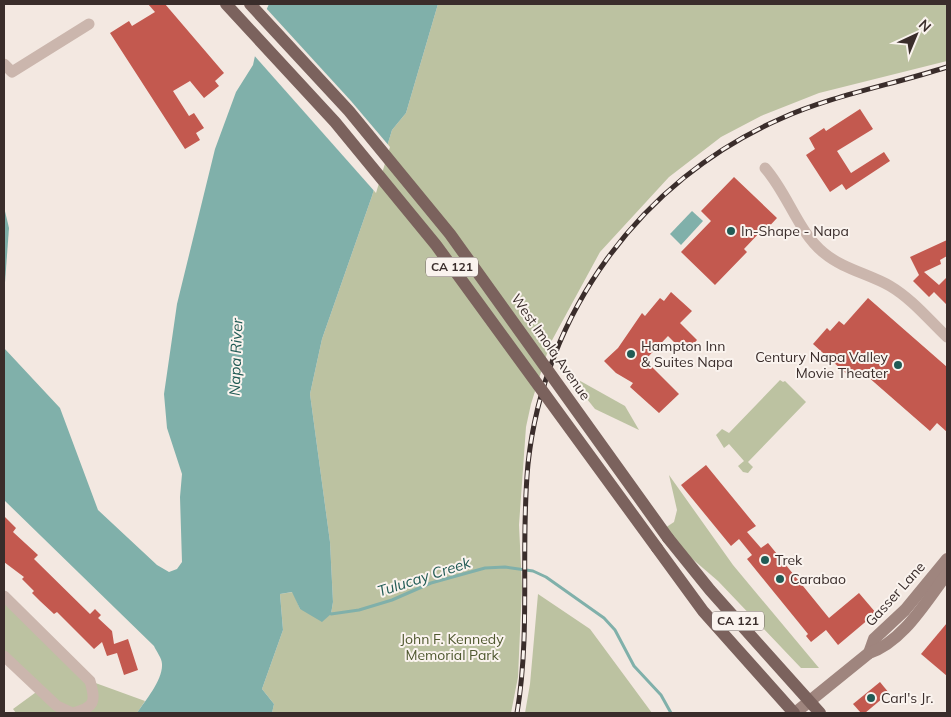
<svg xmlns="http://www.w3.org/2000/svg" width="951" height="717" viewBox="0 0 951 717" font-family="Mulish,sans-serif">
<rect width="100%" height="100%" fill="#f3e8e1"/>
<g fill="#bcc2a1">
<path d="M438,4H947V61L819,93L761,116L721,137L669,177L600,252L550,344L531,404L526,427L519,525L522,587L518,677L511,713H272L274,704L262,689L283,630L280,594L293,592L300,609L331,614L333,602L330,542L310,394L322,339L372,196L392,130L406,113Z"/>
<path d="M566,373L625,406L639,430L595,409Z"/>
<path d="M780,380L783,382L785,381L806,402L748,462L753,467L748,473L743,472L738,466L744,461L729,444L724,448L716,435L722,429L729,433Z"/>
<path d="M669,475L733,565L819,668H801L718,581L668,538L662,530L674,522L677,510Z"/>
<path d="M538,594L590,629L652,713H525L530,684Z"/>
<path d="M4,596L90,681L145,701L137,713H16L13,709L39,690L4,656Z"/>
</g>
<g fill="#80b0aa">
<path d="M269,4H438L406,113L392,130L372,196L322,339L310,394L330,542L333,602L331,614L322,622L300,609L292,592L280,594L283,630L262,689L274,704L272,713H137C145,701 163,680 162,664C162,658 156,651 154,646L4,500V348L60,408L98,510L157,565L169,572L177,569L182,562L180,497L182,474L167,428L164,394L177,304L215,149L236,92L253,65L264,15Z"/>
<path d="M4,207L9,228L4,296Z"/>
<path d="M692,211L703,221L681,245L670,234Z"/>
</g>
<path fill="#f3e8e1" d="M265,7L351,101L390,147L376,193L253,54Z"/>
<g fill="none" stroke-linecap="round" stroke-linejoin="round">
<path stroke="#80b0aa" stroke-width="3" d="M328,611L331,614L359,610L392,600L431,583L485,568L505,567L533,571L546,577L604,618L615,630L634,666L661,695L671,713"/>
</g>
<g fill="#c3594f">
<path d="M148,4H165L224,73L215,81L219,86L204,98L190,81L173,91L189,116L194,113L204,128L196,133L200,140L185,149L110,33L129,21L132,26L155,12Z"/>
<path d="M860,109L873,129L837,151L851,173L884,152L890,161L846,190L842,184L830,192L806,155L815,149L809,138L824,128L826,131Z"/>
<path d="M734,177L777,218L764,232L762,230L744,249L747,252L715,285L681,252L711,221L701,211Z"/>
<path d="M947,240V256L940,260L941,264L924,272L939,285L947,277V305L934,292L929,297L913,281L919,275L910,257Z"/>
<path d="M671,292L692,311L680,323L697,340L685,353L668,336L645,360L679,394L659,413L630,387L633,383L616,373L604,361L618,348L642,313L645,316L660,298L664,301Z"/>
<path d="M868,298L947,367V432L937,423L930,431L859,369L851,378L813,344L827,328L830,331L839,321L844,325Z"/>
<path d="M706,465L756,526L747,532L761,548L768,543L829,618L859,593L876,613L838,645L826,630L811,642L806,636L808,634L747,559L752,555L739,539L731,546L681,485Z"/>
<path d="M4,516L16,528L13,532L38,555L34,559L90,614L95,609L101,615L98,618L112,631L114,644L128,639L138,670L124,675L117,653L107,656L102,642L94,649L57,612L54,614L40,601L32,593L34,591L22,579L24,577L4,562Z"/>
<path d="M947,623V676L921,654Z"/>
<path d="M880,682L889,693L865,713H861L853,704Z"/>
</g>
<g fill="none" stroke-linecap="round" stroke-linejoin="round">
<g stroke="#cbb6ad" stroke-width="11">
<path d="M4,64L12,72L89,24"/>
<path d="M765,168C788,194 798,232 824,253C843,269 869,274 890,286C912,299 929,320 947,337"/>
<path d="M4,596L90,681C96,702 95,707 73,713"/>
<path d="M4,656L57,706L72,713"/>
</g>
<g stroke="#9f857e" stroke-width="12">
<path d="M869,653L874,639L905,610L947,559"/>
<path d="M795,713L869,653C903,642 926,601 947,574"/>
</g>
<g stroke="#7b625d" stroke-width="12">
<path d="M668,538L710,590L820,713"/>
<path d="M657,548L703,611L794,713"/>
</g>
<defs>
<path id="rail" d="M517,713C531,630 520,547 528,464C544,313 641,180 780,119C833,95 892,85 947,67"/>
</defs>
<use href="#rail" stroke="#3a2d2b" stroke-width="5"/>
<use href="#rail" stroke="#faf3ee" stroke-width="3" stroke-dasharray="9" stroke-linecap="butt"/>
<g stroke="#7b625d" stroke-width="12">
<path d="M226,4L335,122L436,245L657,548"/>
<path d="M250,4L349,111L450,234L668,538"/>
</g>
</g>
<g fill="#215b55" stroke="#faf3ee" stroke-width="2">
<circle cx="731" cy="231" r="5"/>
<circle cx="631" cy="354" r="5"/>
<circle cx="898" cy="365" r="5"/>
<circle cx="765" cy="560" r="5"/>
<circle cx="780" cy="579" r="5"/>
<circle cx="871" cy="698" r="5"/>
</g>
<g text-anchor="middle" stroke-width="4" stroke-linejoin="round" paint-order="stroke">
<g fill="#faf3ee" stroke="#746866" stroke-width="1">
<rect x="426" y="257.5" width="52" height="19" rx="4"/>
<rect x="712" y="611.5" width="52" height="19" rx="4"/>
</g>
<g font-size="12" font-weight="bold" fill="#3a2d2b">
<text x="452" y="271">CA 121</text>
<text x="738" y="625">CA 121</text>
</g>
<g font-size="14" fill="#3a2d2b" stroke="#faf3ee" text-anchor="start">
<text x="741" y="236">In-Shape - Napa</text>
<text x="641" y="351">Hampton Inn<tspan x="641" dy="16">&amp; Suites Napa</tspan></text>
<text x="888" y="362" text-anchor="end">Century Napa Valley<tspan x="888" dy="16">Movie Theater</tspan></text>
<text x="775" y="565">Trek</text>
<text x="790" y="584">Carabao</text>
<text x="881" y="703">Carl's Jr.</text>
</g>
<g font-size="14" fill="#3a2d2b" stroke="#faf3ee">
<text transform="translate(551 347) rotate(55)" y="5">West Imola Avenue</text>
<text transform="translate(895 594) rotate(-48)" y="5">Gasser Lane</text>
</g>
<g font-size="14" fill="#4f582f" stroke="#faf3ee">
<text x="452" y="644">John F. Kennedy<tspan x="452" dy="16">Memorial Park</tspan></text>
</g>
<g font-size="15" font-style="italic" fill="#215b55" stroke="#faf3ee">
<text transform="translate(236 357) rotate(-88)" y="5">Napa River</text>
<text transform="translate(424 577) rotate(-18)" y="5">Tulucay Creek</text>
</g>
</g>
<rect width="951" height="717" fill="none" stroke="#3a2d2b" stroke-width="10"/>
<g transform="translate(916 35) rotate(44)" stroke="#faf3ee" stroke-width="4" paint-order="stroke">
<path d="M0-4L9 19L0 12L-9 19Z" fill="#3a2d2b"/>
<text y="-8" font-size="14" font-weight="bold" text-anchor="middle" fill="#3a2d2b">N</text>
</g>
</svg>
